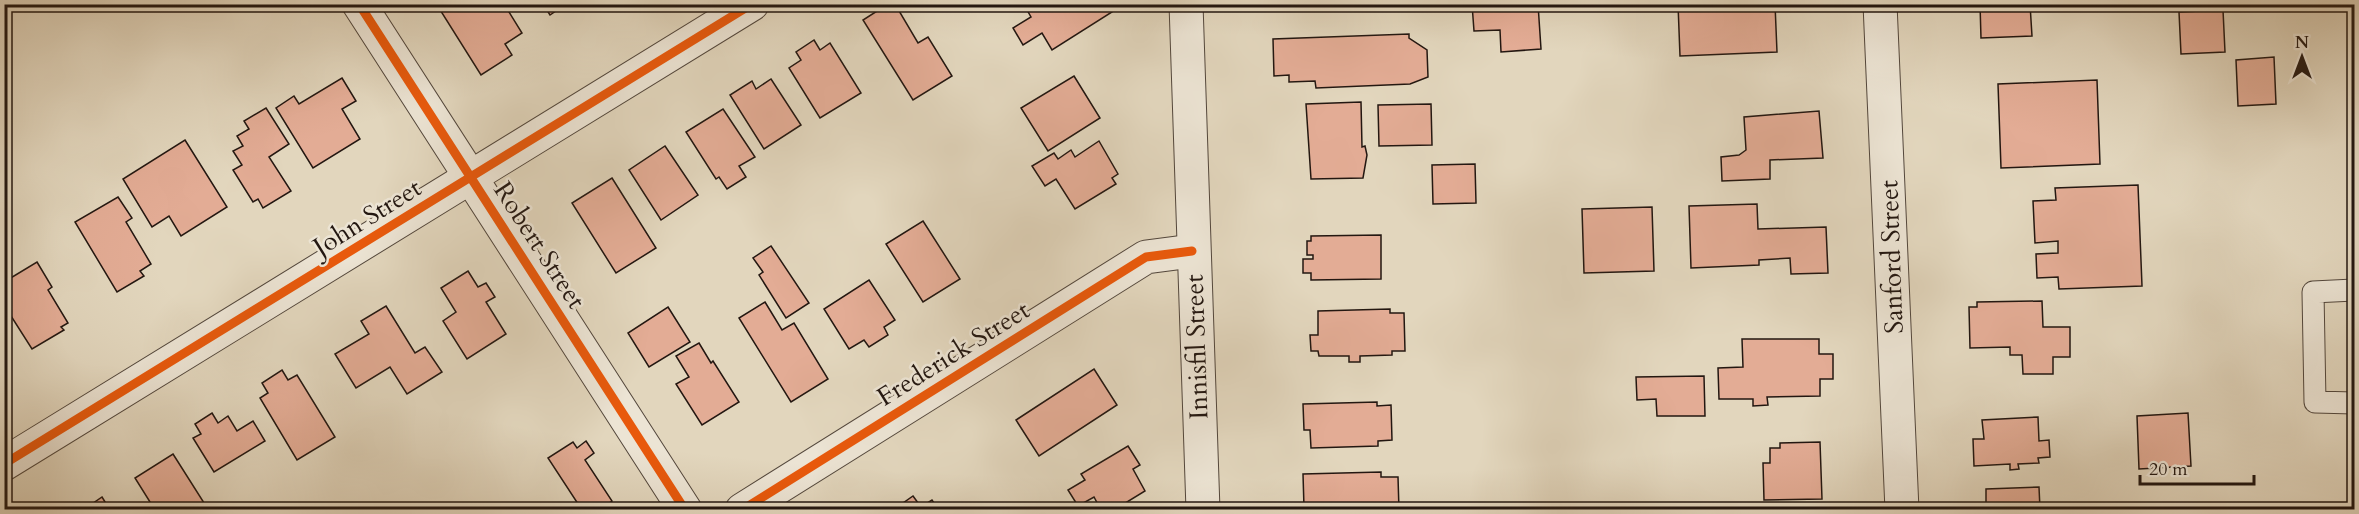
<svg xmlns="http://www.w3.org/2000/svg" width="2359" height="514" viewBox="0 0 2359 514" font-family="Cardo,serif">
<rect width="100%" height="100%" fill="#e2d6bd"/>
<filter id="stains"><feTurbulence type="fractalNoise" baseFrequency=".00333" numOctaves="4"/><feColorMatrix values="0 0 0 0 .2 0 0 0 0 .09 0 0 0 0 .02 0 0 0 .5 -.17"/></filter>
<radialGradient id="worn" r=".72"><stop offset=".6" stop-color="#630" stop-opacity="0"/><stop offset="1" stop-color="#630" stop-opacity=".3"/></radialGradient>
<g fill="#e3ac95" stroke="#231711" stroke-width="1.5">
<path d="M504,4L522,33L505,44L512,55L481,75L437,5Z"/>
<path d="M543,4H566L550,15Z"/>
<path d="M888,4H895L918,43L928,37L952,76L913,100L863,20Z"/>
<path d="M1034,4H1108L1112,12L1052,50L1042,33L1023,45L1013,28L1031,17L1027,10Z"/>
<path d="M1472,4H1538L1541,49L1501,52L1500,30L1474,31Z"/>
<path d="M1678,4H1775L1777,52L1680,56Z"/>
<path d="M1980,4H2030L2032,36L1981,38Z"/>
<path d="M2223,10L2225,52L2181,54L2179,12Z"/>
<path d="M1409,34V38L1427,50L1428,77L1410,84L1316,88L1315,81L1289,82V75L1274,76L1273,39Z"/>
<path d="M814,40L820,50L830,43L861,93L820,118L789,68L801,60L796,52Z"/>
<path d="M2274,57L2276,104L2238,106L2236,60Z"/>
<path d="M1074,76L1100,118L1048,151L1021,108Z"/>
<path d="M342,78L356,101L342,109L360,139L313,168L276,108L294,96L299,104Z"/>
<path d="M771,79L801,125L764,149L730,95L752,81L756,89Z"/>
<path d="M2097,80L2100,164L2001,168L1998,84Z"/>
<path d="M1361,102L1362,147L1365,146L1367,155L1363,178L1311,179L1306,104Z"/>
<path d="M1431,104L1432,145L1379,146L1378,105Z"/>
<path d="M266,108L289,144L269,157L291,191L263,208L258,199L253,202L233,170L242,165L233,151L243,146L237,136L249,129L244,121Z"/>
<path d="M723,109L755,157L739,166L746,177L727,189L719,177L716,179L686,132Z"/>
<path d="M1819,111L1823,158L1770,160V179L1722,181L1721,157L1739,155L1746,150L1744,117Z"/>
<path d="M185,140L227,207L181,236L169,216L152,227L123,179Z"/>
<path d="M1099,141L1118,174L1112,178L1116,184L1075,209L1056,179L1045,186L1032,166L1054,153L1058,159L1071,150L1075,157Z"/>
<path d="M665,146L698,195L661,220L629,170Z"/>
<path d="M1475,164L1476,203L1433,204L1432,165Z"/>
<path d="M612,178L656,248L616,273L572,203Z"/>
<path d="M2138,185L2142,286L2059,289L2058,277L2037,278L2036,254L2058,253V241L2035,243L2033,201L2056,200L2055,188Z"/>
<path d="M118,197L132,218L126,222L151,264L140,271L144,276L117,292L75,222Z"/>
<path d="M1757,204L1758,229L1826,227L1828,273L1791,274L1790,258L1759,260V265L1691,268L1689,206Z"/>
<path d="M1652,207L1654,271L1584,273L1582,209Z"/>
<path d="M923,221L960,279L923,302L886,244Z"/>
<path d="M1381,235V279L1311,280V273H1303V259H1313V255H1307V241H1311V236Z"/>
<path d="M771,246L809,303L786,318L759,275L763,272L753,258Z"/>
<path d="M37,262L52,287L48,290L68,323L61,327L64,330L32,349L4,305V282Z"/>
<path d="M468,271L478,287L486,283L495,297L486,302L506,334L467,359L443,321L456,312L441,288Z"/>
<path d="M869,280L895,320L884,327L888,335L869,347L864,340L849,349L824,309Z"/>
<path d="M2042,301L2043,327H2070V357H2053V374H2023L2022,355H2010V347L1970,348L1969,307H1977V302Z"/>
<path d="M765,302L782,330L794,323L828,379L791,402L739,318Z"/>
<path d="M386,306L415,353L425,347L442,372L407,394L390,367L356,388L335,354L369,334L361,321Z"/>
<path d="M668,307L690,342L649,367L628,333Z"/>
<path d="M1390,309V313H1404L1405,351H1392V355L1360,356V362H1349V356H1319L1318,351H1311L1310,335H1318V311Z"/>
<path d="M1742,339H1819V354H1833V379H1820V396L1767,397L1768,405L1753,406V399H1719L1718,368L1743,367Z"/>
<path d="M699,343L711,363L713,361L739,402L702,425L676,384L689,377L676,356Z"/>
<path d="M4,351L10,361L4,364Z"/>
<path d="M1094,369L1117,405L1039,456L1016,420Z"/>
<path d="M282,370L288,380L297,375L335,437L297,460L260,398L268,393L262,383Z"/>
<path d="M1704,376L1705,416H1657L1656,399L1637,400L1636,377Z"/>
<path d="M1377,402V406L1391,405L1392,440L1378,441V446L1311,448L1310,430H1304L1303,404Z"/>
<path d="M212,413L218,423L228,416L237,431L253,421L265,441L214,472L193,438L201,434L195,424Z"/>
<path d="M2188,413L2191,466L2139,469L2137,416Z"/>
<path d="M2038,417L2039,441L2049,440L2050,457L2038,458L2039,463L2018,464L2019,469L2010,470V464L1974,466L1973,439H1984L1982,420Z"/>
<path d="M586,441L594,453L585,460L612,501L599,510H582L548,458L573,442L577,448Z"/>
<path d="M1820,442L1822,499L1764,500L1763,463H1770V448H1780V443Z"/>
<path d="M1128,446L1140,465L1133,469L1145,491L1114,510H1101L1094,497L1078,506L1068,490L1085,480L1081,474Z"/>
<path d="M173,454L206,506L200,510H155L135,478Z"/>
<path d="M1381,472V477H1398L1399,510H1312V507H1304L1303,474Z"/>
<path d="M2039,487L2040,509L2051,510H1986V489Z"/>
<path d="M913,496L921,507L932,500L939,510H893Z"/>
<path d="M102,497L110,510H83Z"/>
</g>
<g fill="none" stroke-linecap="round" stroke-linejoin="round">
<defs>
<path id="lane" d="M2354,290L2313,292L2315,402L2354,403"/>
<g id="street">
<path d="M359,4L685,510"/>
<path d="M1186,4L1203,510"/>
<path d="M1880,4L1902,510"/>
<path d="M4,464L752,4"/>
<path d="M742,510L1146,257L1192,251"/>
</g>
</defs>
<use href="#lane" stroke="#53473c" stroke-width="23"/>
<use href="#street" stroke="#53473c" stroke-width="35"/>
<use href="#lane" stroke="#ece4d4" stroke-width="21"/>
<use href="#street" stroke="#ece4d4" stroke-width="33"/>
<defs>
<g id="cycleway">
<path d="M359,4L685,510"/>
<path d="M4,464L752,4"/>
<path d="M742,510L1146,257L1192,251"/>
</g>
</defs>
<use href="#cycleway" stroke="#ece4d4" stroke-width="13"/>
<use href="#cycleway" stroke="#e8590c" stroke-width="9"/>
</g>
<g text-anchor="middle" stroke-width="5" stroke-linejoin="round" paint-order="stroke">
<g font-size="26" fill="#231711" stroke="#ece4d4">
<text transform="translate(367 217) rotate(-32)" y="9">John Street</text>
<text transform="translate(540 245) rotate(57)" y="9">Robert Street</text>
<text transform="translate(1891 257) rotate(-92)" y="9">Sanford Street</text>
<text transform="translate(1196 347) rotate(-92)" y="9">Innisfil Street</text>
<text transform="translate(953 353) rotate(-32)" y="9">Frederick Street</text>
</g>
</g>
<rect width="2359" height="514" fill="none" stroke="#e2d6bd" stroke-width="24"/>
<rect x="6" y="6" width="2347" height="502" fill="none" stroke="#231711" stroke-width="3"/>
<rect x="12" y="12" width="2335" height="490" fill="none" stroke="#231711" stroke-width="1.5"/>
<g transform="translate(2302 57)" stroke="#ece4d4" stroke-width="4.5" paint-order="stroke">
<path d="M0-4.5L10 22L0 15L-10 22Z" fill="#231711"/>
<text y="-9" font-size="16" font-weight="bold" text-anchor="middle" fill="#231711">N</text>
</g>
<path d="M2140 475v9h114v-9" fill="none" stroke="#231711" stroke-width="3"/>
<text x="2149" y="475" font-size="18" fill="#231711" stroke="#ece4d4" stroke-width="4.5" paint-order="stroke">20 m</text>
<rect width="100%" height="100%" filter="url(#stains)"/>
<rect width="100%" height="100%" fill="url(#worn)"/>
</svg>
